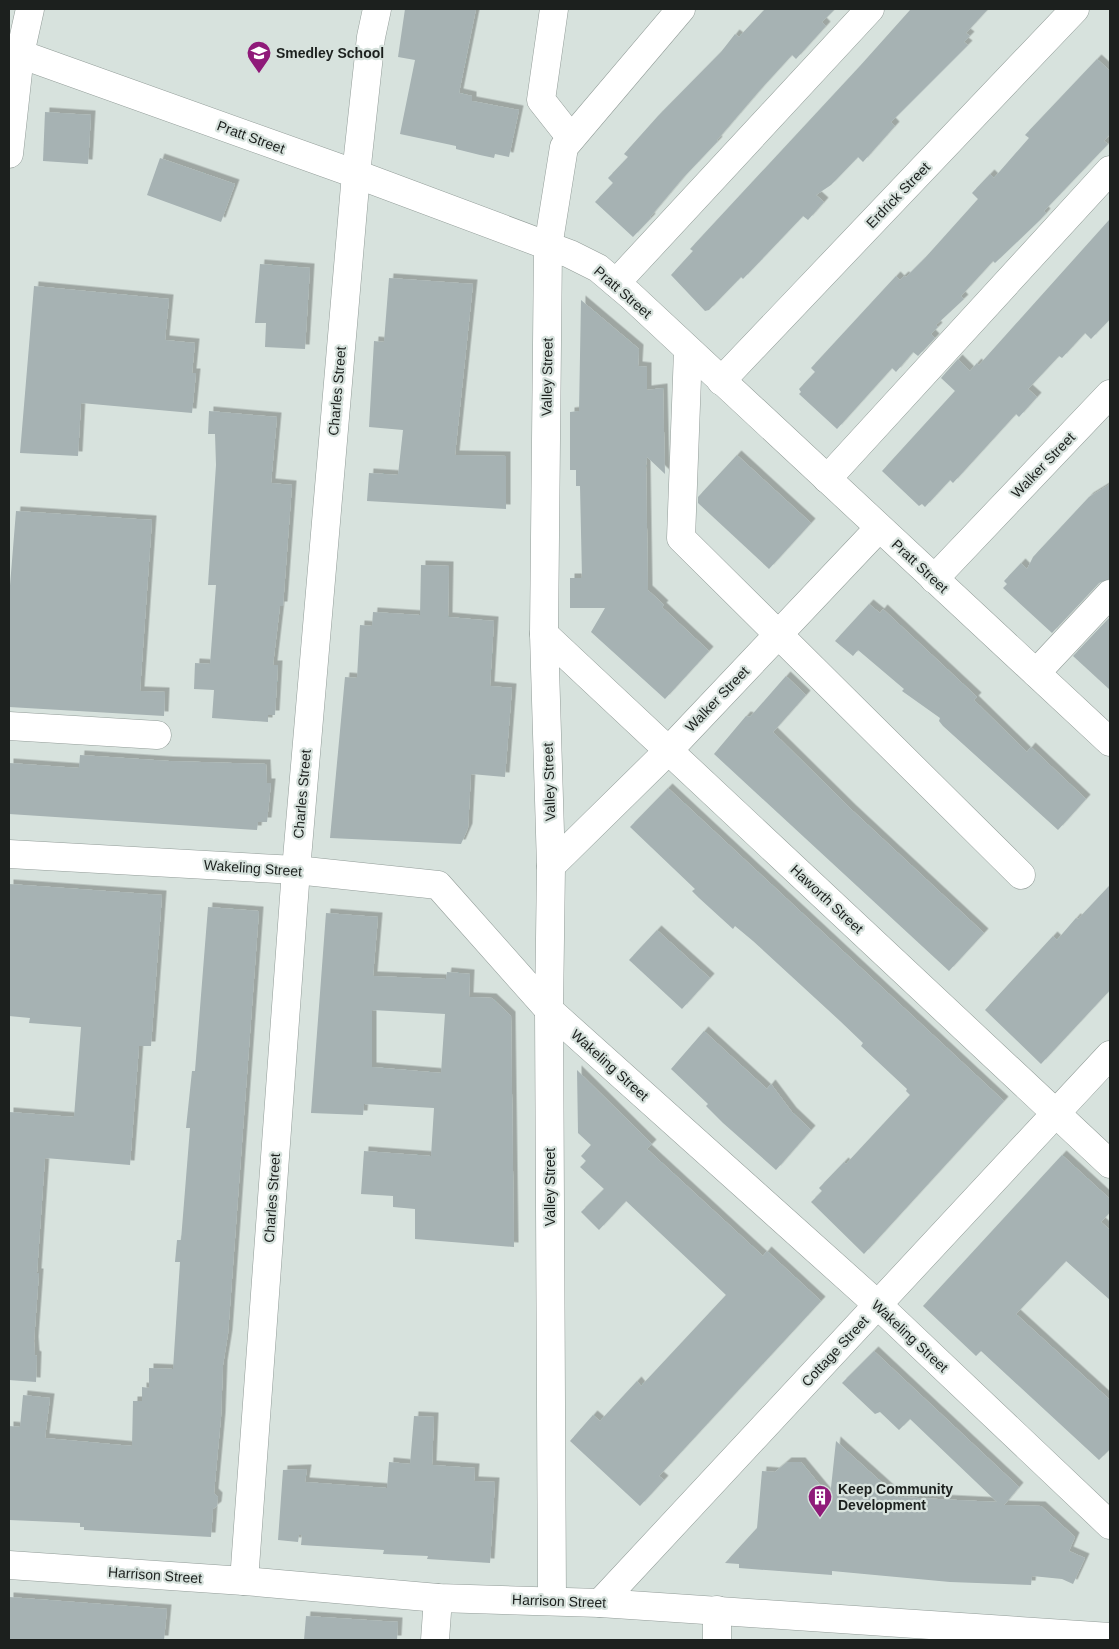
<svg xmlns="http://www.w3.org/2000/svg" width="1119" height="1649" viewBox="0 0 1119 1649" font-family="Arial,sans-serif">
<defs>
<filter id="shadow"><feDropShadow dx="4.5" dy="-4.5" stdDeviation="0" flood-color="#0004"/></filter>
</defs>
<rect width="100%" height="100%" fill="#d7e2dd"/>
<g fill="#a6b2b3" fill-rule="evenodd" filter="url(#shadow)">
<path d="M405,9H476L459,93L472,96V101L519,110L509,157L495,154L494,158L480,155L456,149V146L400,134L415,60L398,57Z"/>
<path d="M765,9H835L822,22L826,26L796,59L792,55L760,90L717,140L718,141L682,179L650,217L651,218L633,237L595,202L613,183L608,178L628,157L624,154L658,116L721,52L735,34L739,37Z"/>
<path d="M911,9H988L966,33L970,36L964,42L968,45L891,122L895,126L863,162L858,157L831,185L816,195L824,202L808,220L803,216L743,279L741,277L709,310L705,311L671,275L693,251L690,249L860,66Z"/>
<path d="M1097,59L1110,71V134L1104,141L1108,144L1044,211L1046,213L1040,220L995,263L993,261L961,296L964,299L936,325L938,327L931,334L935,338L918,356L913,352L896,372L892,368L837,429L799,394L801,392L799,389L815,372L811,368L896,276L900,280L904,276L906,277L925,258L978,199L972,193L990,174L994,178L1029,138L1025,135Z"/>
<path d="M45,112L91,115L88,164L43,161Z"/>
<path d="M160,158L235,184L221,222L147,195Z"/>
<path d="M1110,219V319L1091,339L1085,333L1062,358L1059,356L1028,389L1037,397L1019,417L1016,414L953,483L950,480L925,507L922,504L919,506L882,471L955,391L941,378L958,359L970,371L977,363L979,365Z"/>
<path d="M260,264L310,268L305,349L265,347L266,323H255Z"/>
<path d="M389,278L473,284L455,455L506,456V509L367,501L369,473L398,475L403,430L369,427L374,341L384,342Z"/>
<path d="M34,286L169,299L165,340L195,343L192,373H196L192,413L81,403L78,456L20,453Z"/>
<path d="M581,300L639,349L638,366L647,367V390L663,388L665,474L647,457L646,465L648,590L664,605L662,607L709,651L665,699L591,632L605,608H570V578H582L580,486H576V470H570V412L579,411Z"/>
<path d="M209,411L277,417L271,483L292,485L283,606H280L273,665H278L275,715H268V722L212,718L214,690L194,689L195,663L210,664L216,585H208L216,465L215,434H208Z"/>
<path d="M737,455L811,523L769,569L698,503V497Z"/>
<path d="M1110,484V579L1099,583L1052,633L1003,588L1007,584L1004,581L1021,563L1027,569L1033,557L1089,497Z"/>
<path d="M16,511L152,520L140,691L165,692L164,716L9,707V598Z"/>
<path d="M421,565L449,566L448,617L494,621L490,686L512,688L505,777L471,774L468,828L461,844L330,838L345,677L357,678L360,625L372,626L373,612L420,615Z"/>
<path d="M869,604L880,613L883,609L977,697L974,700L1027,752L1031,747L1086,799L1058,830L943,726L939,721L940,718L902,691L904,689L858,650L853,656L835,641Z"/>
<path d="M1110,617V690L1073,656Z"/>
<path d="M786,676L806,695L773,732L852,810L984,933L949,971L714,754L746,716L750,717Z"/>
<path d="M80,755L169,761L266,764L267,783H271L267,822H258L257,830L9,814V763L79,768Z"/>
<path d="M668,788L1004,1101L864,1254L811,1202L822,1191L819,1188L844,1162L846,1164L910,1095L906,1091L907,1089L861,1046L863,1043L840,1021L753,941L735,926L733,929L699,898L692,891L695,889L630,827Z"/>
<path d="M9,884L162,895L151,1046H139L130,1165L45,1158L37,1273H39L34,1341L35,1355L37,1356L36,1382L9,1380V1112L74,1117L81,1027L29,1023L30,1018L9,1016Z"/>
<path d="M1110,885V990L1041,1064L985,1010L1053,936L1057,940L1076,918L1078,919Z"/>
<path d="M208,907L259,911L228,1334L223,1365L221,1417L214,1493L218,1497L217,1506L213,1509L211,1537L84,1530V1527H80V1523L9,1520V1426L20,1427L23,1395L50,1398L45,1438L132,1446L133,1401H142V1387L149,1388V1368L173,1369L180,1262H175L177,1240H181L190,1128H186L192,1071H195Z"/>
<path d="M326,913L378,917L373,976L446,979L447,972L470,974L469,997L492,998L511,1016L514,1247L415,1239V1209L393,1207V1196L361,1194L364,1151L431,1156L434,1108L364,1104L363,1115L311,1113ZM372,1010L445,1014L441,1073L372,1067Z"/>
<path d="M657,930L710,978L682,1009L629,960Z"/>
<path d="M704,1031L767,1089L771,1084L792,1112L811,1130L776,1170L723,1123L706,1106L708,1104L671,1069Z"/>
<path d="M577,1070L652,1144L647,1149L763,1256L767,1251L821,1301L659,1476L664,1480L640,1506L570,1441L593,1415L600,1421L637,1381L641,1386L726,1295L626,1201L599,1230L581,1212L604,1189L580,1167L586,1161L581,1156L591,1145L578,1133Z"/>
<path d="M1062,1155L1110,1199V1212L1101,1222L1110,1230V1300L1066,1261L1016,1314L1110,1400V1449L1099,1460L981,1351L976,1356L923,1306Z"/>
<path d="M874,1351L1019,1487L1004,1505L1041,1506L1075,1537L1069,1551L1085,1558L1073,1584L1062,1579L1032,1576L1031,1585L950,1582L832,1571V1575L739,1568V1564L725,1563L757,1528L762,1471L775,1472L787,1462H801L830,1497L836,1441L898,1497L997,1502L910,1419L899,1430L880,1412L875,1414L842,1383Z"/>
<path d="M414,1416L434,1417L432,1465L475,1468L474,1481L495,1482L490,1563L427,1559L428,1556L383,1554L384,1550L301,1545L302,1535H299L298,1542L278,1540L283,1470L307,1469L305,1482L387,1488L389,1462L410,1464Z"/>
<path d="M9,1597L167,1609L164,1640H9Z"/>
<path d="M306,1616L398,1622L397,1640H304Z"/>
</g>
<g fill="none" stroke-linecap="round" stroke-linejoin="round">
<defs>
<g id="minor">
<path d="M554,9L541,100L571,138"/>
<path d="M9,48L20,54L356,174L570,254L598,268L630,295L1110,742"/>
<path d="M9,154L20,54L30,9"/>
<path d="M616,283L870,9"/>
<path d="M688,351L681,538L1021,875"/>
<path d="M721,381L1075,9"/>
<path d="M827,479L1110,170"/>
<path d="M934,579L1110,394"/>
<path d="M544,634L1110,1164"/>
<path d="M1036,673L1110,594"/>
<path d="M9,726L157,735"/>
<path d="M9,854L296,870L438,885L549,1010L878,1305L1110,1525"/>
<path d="M551,866L669,750L879,528"/>
<path d="M9,1565L244,1581L438,1598L600,1603L1110,1637"/>
<path d="M244,1581L296,870L356,174L371,37L377,9"/>
<path d="M552,1600L549,1010L551,866L544,634L548,247L564,147L681,9"/>
<path d="M600,1603L1110,1055"/>
<path d="M435,1640L438,1598"/>
<path d="M717,1640V1610"/>
</g>
</defs>
<use href="#minor" stroke="#929c98" stroke-width="29"/>
<use href="#minor" stroke="#fff" stroke-width="28"/>
</g>
<defs>
<symbol id="school-pin" viewBox="-11 -11 22 30"><path d="M0 17L-7.5 6A9.5 9.5 0 1 1 7.5 6Z" fill="#8f1a79" stroke="#d7e2dd"/><path d="M0-5L7-2L0 1L-7-2ZM-4 1L0 2.5L4 1V4Q0 6-4 4Z" fill="#fff"/></symbol>
<symbol id="building-pin" viewBox="-11 -11 22 30"><path d="M0 17L-7.5 6A9.5 9.5 0 1 1 7.5 6Z" fill="#8f1a79" stroke="#d7e2dd"/><path d="M-4-6H4V6H1V3H-1V6H-4ZM-2.5-4.3h1.7v1.8h-1.7ZM.8-4.3h1.7v1.8H.8ZM-2.5-1h1.7V.8h-1.7ZM.8-1h1.7V.8H.8Z" fill="#fff"/></symbol>
</defs>
<g fill-rule="evenodd">
<use href="#school-pin" x="245" y="39" width="28" height="38"/>
<use href="#building-pin" x="806" y="1483" width="28" height="38"/>
</g>
<g text-anchor="middle" stroke-width="4.5" stroke-linejoin="round" paint-order="stroke">
<g font-size="14" font-weight="bold" fill="#1c201e" stroke="#d7e2dd" text-anchor="start">
<text x="276" y="58">Smedley School</text>
<text x="838" y="1494">Keep Community<tspan x="838" dy="16">Development</tspan></text>
</g>
<g font-size="14" fill="#1c201e" stroke="#d7e2dd">
<text transform="translate(251 137) rotate(20)" y="5">Pratt Street</text>
<text transform="translate(898 195) rotate(-46)" y="5">Erdrick Street</text>
<text transform="translate(623 292) rotate(41)" y="5">Pratt Street</text>
<text transform="translate(547 377) rotate(-89)" y="5">Valley Street</text>
<text transform="translate(337 391) rotate(-85)" y="5">Charles Street</text>
<text transform="translate(1043 465) rotate(-46)" y="5">Walker Street</text>
<text transform="translate(920 566) rotate(43)" y="5">Pratt Street</text>
<text transform="translate(717 699) rotate(-46)" y="5">Walker Street</text>
<text transform="translate(549 782) rotate(-92)" y="5">Valley Street</text>
<text transform="translate(302 794) rotate(-85)" y="5">Charles Street</text>
<text transform="translate(253 868) rotate(4)" y="5">Wakeling Street</text>
<text transform="translate(827 899) rotate(43)" y="5">Haworth Street</text>
<text transform="translate(610 1065) rotate(42)" y="5">Wakeling Street</text>
<text transform="translate(550 1187) rotate(-90)" y="5">Valley Street</text>
<text transform="translate(272 1198) rotate(-86)" y="5">Charles Street</text>
<text transform="translate(910 1336) rotate(43)" y="5">Wakeling Street</text>
<text transform="translate(835 1351) rotate(-47)" y="5">Cottage Street</text>
<text transform="translate(155 1575) rotate(4)" y="5">Harrison Street</text>
<text transform="translate(559 1601) rotate(2)" y="5">Harrison Street</text>
</g>
</g>
<rect width="1119" height="1649" fill="none" stroke="#1c201e" stroke-width="20"/>
</svg>
